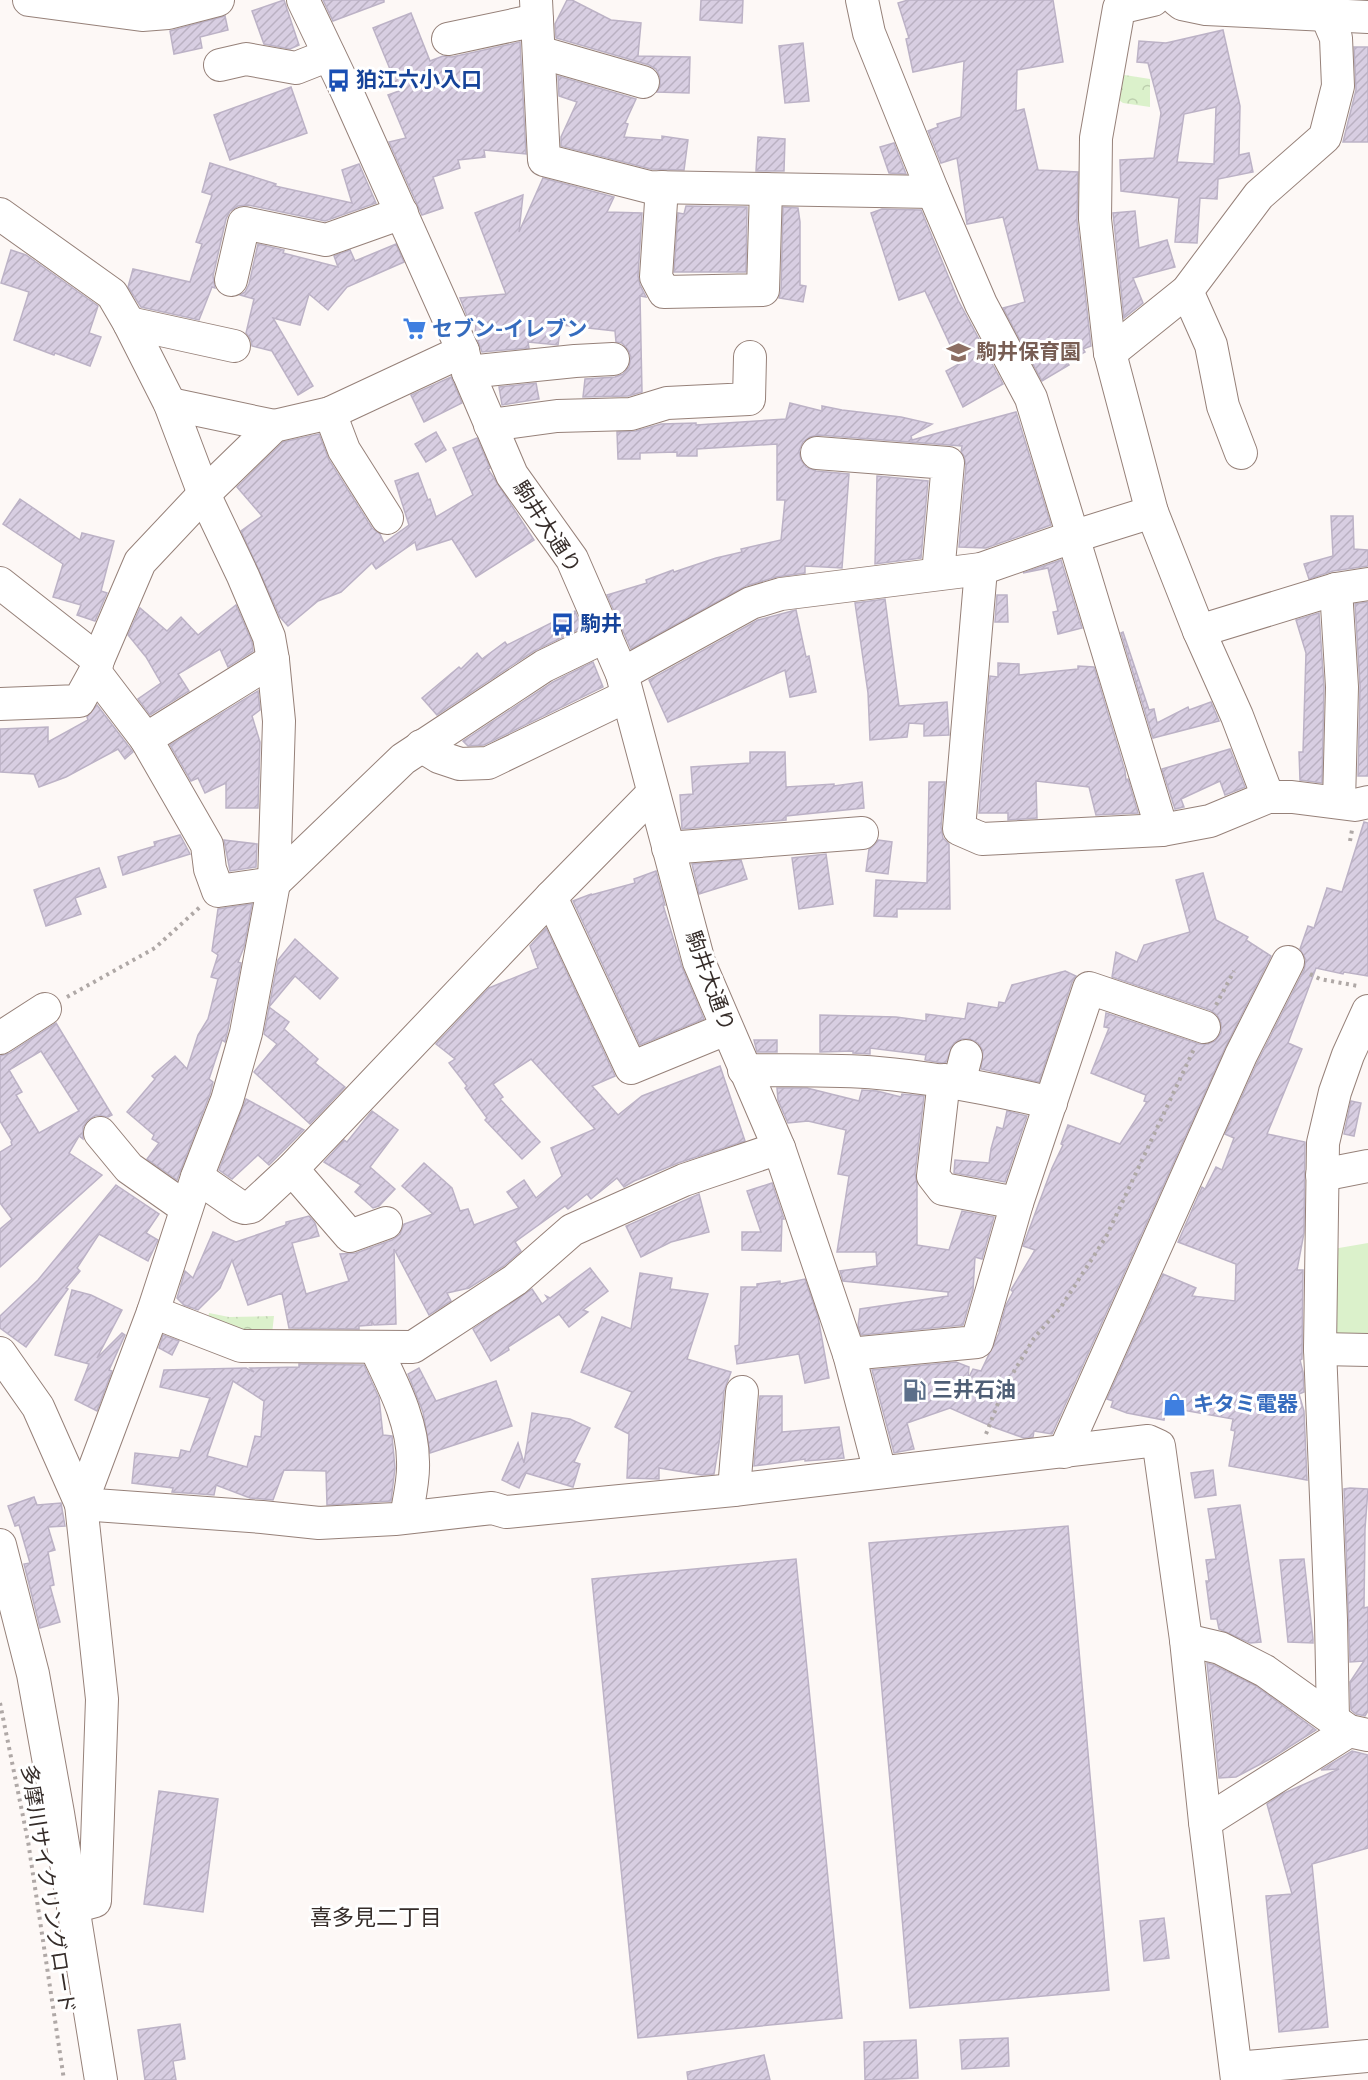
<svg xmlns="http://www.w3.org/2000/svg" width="1368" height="2080" viewBox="0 0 1368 2080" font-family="Roboto,'Noto Sans JP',sans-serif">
<defs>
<pattern id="park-crowns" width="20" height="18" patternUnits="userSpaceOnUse" patternTransform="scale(1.5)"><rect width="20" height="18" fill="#dbf1cb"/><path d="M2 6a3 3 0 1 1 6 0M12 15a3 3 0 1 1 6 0" fill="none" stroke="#bdcfae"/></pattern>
<pattern id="building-hatch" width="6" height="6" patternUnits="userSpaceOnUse" patternTransform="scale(1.5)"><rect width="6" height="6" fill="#d8cee2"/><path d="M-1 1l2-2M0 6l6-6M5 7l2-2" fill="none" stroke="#bab1c2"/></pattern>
</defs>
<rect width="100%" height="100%" fill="#fdf8f6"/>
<path fill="#dbf1cb" d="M1368,1243V1345L1336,1344L1333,1249Z"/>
<g fill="url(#park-crowns)">
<path d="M1112,73L1150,79V107L1123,103L1108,92Z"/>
<path d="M209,1313L229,1317L274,1316L272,1334L207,1327Z"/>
</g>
<g fill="url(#building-hatch)" stroke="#bcb2c6" stroke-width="1.5" fill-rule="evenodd">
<path d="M284,0L299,45L290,49L264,44L252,11Z"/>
<path d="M323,0H384V2L333,21Z"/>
<path d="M567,0H572L611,20L641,23L638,56L690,57L689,93L657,92L660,86V77L656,69L649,65L556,38L555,24Z"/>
<path d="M701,0H743L742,23L700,20Z"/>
<path d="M908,0H1053L1063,62L1017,70L1016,111L1024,109L1038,170L1078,172L1077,221L1091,346L1083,349L1085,352L1067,362L1069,365L1042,381L1003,308L1025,302L1003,217L967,224L957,158L941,163L928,131L938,127L937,124L961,117L964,61L913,72L906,39L909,38L898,3Z"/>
<path d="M411,13L430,61L443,56L452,57L520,42L526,154L484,150L485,157L458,160L460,168L433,177L443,208L422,215L389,142L406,138L388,95L399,91L373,28Z"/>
<path d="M225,16L228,30L200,37L202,48L174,54L170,31Z"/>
<path d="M1223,30L1240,106L1239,155L1249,153L1253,172L1218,179L1217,199L1200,198L1197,243L1175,242L1179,198L1121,191L1120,160L1154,158L1161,113L1148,63L1137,62L1139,41L1166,43ZM1216,107L1214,164L1177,162L1184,114Z"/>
<path d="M803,43L809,101L785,103L779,46Z"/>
<path d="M1354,47H1368V142H1343L1356,90Z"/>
<path d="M558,76L636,99L625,123L628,124L624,137L662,140V136L688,140L684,170L651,169L561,146V137L577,102L559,96Z"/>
<path d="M291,87L307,133L230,160L214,115Z"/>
<path d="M758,137L785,139L784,171H756Z"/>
<path d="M894,143L906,174L889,173L880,147Z"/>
<path d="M210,163L276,184L275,186L352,203L342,170L359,164L376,203L325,221L248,205L238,206L230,211L226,219L213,276L215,288L212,287L199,320L141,307L128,287L133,269L190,282L202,244L196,242L212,195L202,192Z"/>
<path d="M543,178L614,197L607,212L642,213L638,276L640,285L646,297L640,296L642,392L628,396L583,397L585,379L615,377L623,374L629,367L631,357L628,350L622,343L616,342L615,331L561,325L558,345L528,342L529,348L482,352L475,333L477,316H467L460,298L506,294L475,213L523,195L519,232Z"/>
<path d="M686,206L747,207L746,272H674L678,213L684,214Z"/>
<path d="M783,207L798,208L800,222V285L806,286L803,302L779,298L781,291Z"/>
<path d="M882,209L921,210L958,300L1003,384L963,407L946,371L959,364L925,291L899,300L871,213Z"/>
<path d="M1135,211L1139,248L1167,240L1175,267L1133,278L1143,303L1124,318L1113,213Z"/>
<path d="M258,244L284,250L283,253L338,267L334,256L350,250L355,261L396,244L404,262L347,287L328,310L309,294L300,325L273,318L313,386L298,395L272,351L252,346L251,340L246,333L254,299L240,295L245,292L249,284Z"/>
<path d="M11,250L26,255L98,306L89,333L101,337L90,366L55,353L54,355L14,340L29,292L1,283Z"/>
<path d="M451,377L462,403L424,422L411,395Z"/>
<path d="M536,383L539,399L502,405L499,387Z"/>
<path d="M790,403L822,411V406L842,410L901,417L932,424L911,436L912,440L1016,412L1051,525L986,548L959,547L966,465L964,456L961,452L962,446L818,435L810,437L803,442L799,451L801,460L806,467L816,471L849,474L842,568L805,566V573L776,577L746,586L631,649L607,595L647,583L646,580L673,570L674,572L716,558L742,552L741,549L781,540L785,500H777V444L697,449V456H677V452L640,453V459H618L617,432L636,431L661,424L696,423V425L786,419Z"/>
<path d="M436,432L446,450L426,462L415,444Z"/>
<path d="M319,434L329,460L372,528L380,534L384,543L409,525L395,481L418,473L428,500L430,499L436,517L473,495L453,448L477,438L490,468L488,469L534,540L476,577L452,539L417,550L415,542L376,569L372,563L341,592L318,601L288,626L280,617L241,531L262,516L237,487L283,442Z"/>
<path d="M877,476L928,481L921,558L875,564Z"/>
<path d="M20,499L80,540L82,533L114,541L101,591L107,593L95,621L77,615L81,605L53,597L63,564L3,524Z"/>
<path d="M1331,516H1353L1354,549L1368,550V566L1333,571L1309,579L1304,564L1333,556Z"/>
<path d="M1061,560L1082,628L1058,634L1053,612L1058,611L1048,568L1023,573Z"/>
<path d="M997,595H1007L1008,622H995Z"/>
<path d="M885,599L899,706L947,702L949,735L924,736V724L909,723L907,737L870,740L868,693L855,603Z"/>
<path d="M1368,602V776H1358L1360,686L1355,604Z"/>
<path d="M236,605L252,642L253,651L228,667L220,649L178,674L189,691L150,715L138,699L161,683L146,657L128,635L140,608L167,631L181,617L198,635Z"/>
<path d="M796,610L806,657L809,656L816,692L790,697L785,670L668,722L649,680L758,620Z"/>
<path d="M575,611L582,628L534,651L437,715L422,698L459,667L461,669L477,653L482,659L505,642L507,645Z"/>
<path d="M1319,613L1324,687L1322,783L1300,780L1299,752H1303L1306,653L1296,620Z"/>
<path d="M1123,632L1149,710L1154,709L1157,723L1188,707L1189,710L1211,702L1219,721L1153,738L1121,633Z"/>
<path d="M593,662L603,687L484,745L468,746L463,741L553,682Z"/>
<path d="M998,663L1019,664V675L1078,669V666L1094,667L1125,771L1126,780L1128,779L1138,813L1096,815L1089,787L1036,781L1037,818L1008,820V813H979L990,676L998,677Z"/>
<path d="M258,691L260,710L252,716L260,742L258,808H226V783L205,793L198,778L191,781L170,745Z"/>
<path d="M97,705L133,752L125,759L118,749L66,777L39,787L34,774L0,772V729L48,727V742L88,720L87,717Z"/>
<path d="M1230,749L1245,787L1225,795L1220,781L1181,799L1184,807L1175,809L1162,769Z"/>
<path d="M750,752H785L786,787L834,784V786L862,782L864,808L786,816V820L682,829L680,795L693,794L691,767L750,763Z"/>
<path d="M929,782H945L941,827L943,838L949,844L950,909H897V917L874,916L876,880L927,883Z"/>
<path d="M1364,822L1368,823V976L1344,972L1343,974L1316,968L1288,1043L1302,1049L1267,1134L1305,1142L1304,1233L1297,1270H1303L1302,1359L1300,1360L1303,1372L1304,1392L1299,1394L1304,1411L1307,1480L1229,1466L1235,1431L1231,1430L1233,1419L1166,1407L1164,1420L1127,1413L1111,1407L1113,1401L1107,1399L1163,1274L1196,1288L1192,1296L1235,1301L1236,1264L1178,1242L1202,1187L1205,1189L1216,1167L1222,1170L1234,1138L1225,1134L1257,1063L1304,970L1306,960L1300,949L1308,926L1314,928L1327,888L1342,892Z"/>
<path d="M180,835L190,854L123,875L118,857L155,846L154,842Z"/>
<path d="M224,840L257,844L256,867L230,871Z"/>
<path d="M878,840L892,842L888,874L866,871L869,849Z"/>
<path d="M826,854L833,904L799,909L792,858Z"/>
<path d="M741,860L747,879L699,894L692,864Z"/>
<path d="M99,868L106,887L75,898L81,914L46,926L34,890Z"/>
<path d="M656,871L665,905H663L682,967L704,1019L640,1045L573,901L591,894V895L635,883L634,879Z"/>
<path d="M1203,873L1216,920L1248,937L1246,940L1271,956L1225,1048L1052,1434L1034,1431L1033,1437L1024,1438L993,1427L950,1408L907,1423L914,1449L894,1453L872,1370L956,1362L969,1367L968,1379L973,1369L981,1371L1000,1331H999L1006,1305L1013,1292L1011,1290L1035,1250L1023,1246L1052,1168L1063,1145L1061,1144L1068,1125L1120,1144L1147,1102L1144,1101L1146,1095L1091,1073L1109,1028L1104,1027L1106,1013L1199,1044H1208L1215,1041L1221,1033V1023L1217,1015L1210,1010L1112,977L1116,952L1137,962L1144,945L1190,932L1176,880Z"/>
<path d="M252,904L244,947L238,962L241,963L228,1029L225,1042L222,1040L209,1079L213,1082L210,1094L177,1180L147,1159L159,1143L152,1139L154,1135L127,1112L155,1079L152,1076L175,1056L187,1069L198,1035L208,1019L218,979L211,977L218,955L212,951L218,909Z"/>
<path d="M546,928L615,1076L592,1086L618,1115L642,1096L720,1066L745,1141L678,1163L634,1181L624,1187L617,1178L591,1199L587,1194L568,1209L565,1206L515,1242L521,1251L504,1266L469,1288L447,1293L451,1301L429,1315L394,1249L396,1324L374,1325L371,1320L372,1325L359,1326V1329L289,1328L282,1293L248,1305L232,1260L220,1288L198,1310L184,1305L177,1298L185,1271L193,1278L213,1232L236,1242L286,1225V1222L309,1216L315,1223L319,1236L292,1243L306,1294L349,1281L340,1254L356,1253L392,1240L400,1234L404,1224L433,1214L402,1186L424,1163L452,1188L460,1211L468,1209L474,1225L519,1208L507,1192L524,1180L536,1198L562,1176L551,1148L595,1129L531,1059L493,1084L503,1097L500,1099L540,1142L522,1159L485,1120L487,1118L465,1088L467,1086L449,1063L455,1059L436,1044L489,988L538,968L530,946Z"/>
<path d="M295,939L338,978L320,999L295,976L269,1007L289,1022L284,1029L318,1059L315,1063L345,1087L310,1124L254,1072L277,1044L264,1034L278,960Z"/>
<path d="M1065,971L1076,976L1072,982L1039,1082L981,1069L983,1051L978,1043L970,1039H962L954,1043L946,1062L942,1063L925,1060L926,1055L870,1048V1054L853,1053V1051L820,1052V1015L896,1017L926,1021V1014L965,1019L968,1003L998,1008L999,1002L1005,1003L1012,985Z"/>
<path d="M56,1023L112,1115L108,1117L96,1115L88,1120L83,1127V1139L79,1136L69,1153L102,1175L0,1267V1229L12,1219L0,1203V1152L12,1145L11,1142L12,1141L0,1121V1056L10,1053ZM41,1051L79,1111L39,1133L16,1095L22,1092L9,1070Z"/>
<path d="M754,1040H777V1052H757Z"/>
<path d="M777,1088H807L859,1101L862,1090L877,1091L901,1097L902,1094L924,1096L915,1174L917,1183V1245L949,1250L962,1211L994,1217L982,1259L975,1257L973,1290L963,1325L861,1335L858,1326L860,1309L948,1296V1292L843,1281L840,1271L877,1266L876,1252H837L849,1176L838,1174L846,1130L808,1121L788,1123L778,1100Z"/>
<path d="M246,1099L304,1130L269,1165L258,1155L232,1179L219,1170Z"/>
<path d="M1351,1101L1361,1103L1354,1136L1344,1134Z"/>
<path d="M372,1111L398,1130L370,1167L395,1189L379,1206L373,1208L355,1192L361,1185L324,1162L344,1140L347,1142Z"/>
<path d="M1007,1111L1027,1116L1005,1182L954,1173L955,1160L989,1163L991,1149L997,1127L1003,1129Z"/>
<path d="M772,1183L784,1219H782L781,1251L742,1250V1232H761L747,1191Z"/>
<path d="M116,1185L159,1214L146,1233L158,1240L148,1261L99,1234L77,1268L80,1271L66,1288L68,1289L26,1347L0,1328V1316L38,1280Z"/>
<path d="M699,1194L709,1232L671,1242L641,1257L626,1226Z"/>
<path d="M590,1268L608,1291L583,1310L588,1312L569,1327L559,1314L508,1347L509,1350L491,1361L473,1329L532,1289L542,1304L548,1299L546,1296L550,1298Z"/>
<path d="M640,1273L672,1278L670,1289L708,1294L687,1359L731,1372L724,1391L720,1437L714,1474L702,1475L659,1468V1479L627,1478L629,1434L615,1427L632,1392L581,1372L602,1317L631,1329Z"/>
<path d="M805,1279L818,1317L829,1378L805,1383L799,1354L737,1364L735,1346L739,1345L741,1287H757V1284L780,1281V1284Z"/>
<path d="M72,1290L91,1295L122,1310L97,1358L122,1333L125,1335L109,1370L112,1371L97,1411L75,1400L89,1364L55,1355Z"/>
<path d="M163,1335L179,1341L172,1355L159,1348Z"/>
<path d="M299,1364L364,1365L379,1398L383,1435L392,1436L395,1468L391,1501L327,1505L326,1471L284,1470L273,1500L250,1498L216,1485L214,1495L172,1492L173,1488L132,1483L135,1453L179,1458L181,1450L190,1452L210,1398L160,1387L164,1370L246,1368L254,1372L250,1368L299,1367ZM233,1381L264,1401L261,1437L255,1436L247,1467L207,1456Z"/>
<path d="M419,1368L436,1401L496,1381L512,1426L430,1453L423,1412L408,1374Z"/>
<path d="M760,1396H782V1432L839,1427L844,1458L805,1461V1459L754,1466Z"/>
<path d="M532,1413L570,1419L590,1428L574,1462L580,1464L573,1487L526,1473L519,1488L502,1480L518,1443L524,1463Z"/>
<path d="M1213,1470L1216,1495L1195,1498L1191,1473Z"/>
<path d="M1350,1488L1368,1489L1365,1529L1364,1608L1368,1607V1711L1365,1716L1356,1714L1351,1710L1350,1682L1364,1661L1350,1662L1344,1489Z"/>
<path d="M34,1497L37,1505L61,1503L65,1526L48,1527L55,1550L48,1552L54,1585L50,1586L60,1622L40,1628L24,1564L30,1563L19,1525L15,1526L8,1506Z"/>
<path d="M1240,1505L1261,1642L1250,1643L1219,1629L1217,1619H1211L1206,1581H1209L1206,1560L1216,1559L1208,1509Z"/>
<path d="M1068,1526L1109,1990L910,2008L869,1543Z"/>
<path d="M796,1559L842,2018L638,2038L592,1579Z"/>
<path d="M1304,1559L1313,1639V1643L1288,1642L1280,1560Z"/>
<path d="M1207,1663L1214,1665L1256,1686L1316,1730L1270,1759L1236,1777L1219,1778Z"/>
<path d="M1352,1751L1368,1755V1848L1312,1864L1328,2027L1279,2032L1266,1896L1292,1894L1267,1804L1282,1794L1339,1769L1321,1770Z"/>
<path d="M159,1791L218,1799L203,1912L144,1904Z"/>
<path d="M1164,1918L1169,1958L1144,1961L1140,1921Z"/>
<path d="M180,2024L185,2059L173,2061L176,2080H145L138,2030Z"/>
<path d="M1008,2038L1009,2066L962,2069L960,2040Z"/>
<path d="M916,2040L918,2078L865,2080L864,2042Z"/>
<path d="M764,2055L770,2080H688L687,2072Z"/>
</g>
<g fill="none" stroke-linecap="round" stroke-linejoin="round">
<defs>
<g id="minor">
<path d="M29,0L142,15L168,13L218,0"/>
<path d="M303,0L347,92L463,351L468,372L512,475L572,559L622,674L699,962L779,1148L849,1354L880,1472"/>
<path d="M536,0L544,160L649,187L933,192"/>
<path d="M862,0L869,33L933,192L981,304L1031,398L1162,830"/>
<path d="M1153,0L1119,8L1096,138L1095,219L1110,353L1152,512L1199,631L1237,716L1268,797"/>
<path d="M1177,0L1182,4L1206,9L1368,17"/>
<path d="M448,39L537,20"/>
<path d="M539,52L643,82"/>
<path d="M220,65L246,59L296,68L329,55"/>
<path d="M662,187L656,277L664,292L763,290L766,189"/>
<path d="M0,214L112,294L129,323L170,404L204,494L243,576L269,637L273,660L279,721L274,883L246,1033L227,1100L197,1177L153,1312L81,1504"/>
<path d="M231,280L244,223L326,240L402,213"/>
<path d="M1187,291L1211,345L1223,406L1241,453"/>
<path d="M129,323L234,346"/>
<path d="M1110,353L1187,291L1259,195L1325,137L1338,86L1336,38L1320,0"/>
<path d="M468,372L575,361L613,359"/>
<path d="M170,404L274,426"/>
<path d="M330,413L344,450L387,518"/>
<path d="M490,425L557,416L631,414L667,403L749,399L750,357"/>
<path d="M817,453L948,463L938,574"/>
<path d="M981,569L959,829L982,839L1162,830L1210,821L1268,797H1292L1355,805L1368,802"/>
<path d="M0,583L98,660"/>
<path d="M1336,589L1342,687L1339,802"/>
<path d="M1199,631L1336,589L1368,584"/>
<path d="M95,672L146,739L207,845L210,869L218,891L274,883L403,759L544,666L606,636"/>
<path d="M622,674L751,603L781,594L981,569L1072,537L1152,512"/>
<path d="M0,704L79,701L95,672L98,660L140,562L204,494L274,426L330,413L463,351"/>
<path d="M146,739L273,660"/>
<path d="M421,746L439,757L460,764L488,763L627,696"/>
<path d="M668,848L862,833"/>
<path d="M551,897L631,1068L726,1029"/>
<path d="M0,1038L45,1009"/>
<path d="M744,1070C788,1071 834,1069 878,1073C937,1078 993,1089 1051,1103"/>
<path d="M944,1080L933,1176L943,1189L1017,1203"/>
<path d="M959,1083L966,1056"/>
<path d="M100,1133L129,1168L186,1208"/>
<path d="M292,1169L350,1236L386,1223"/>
<path d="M1322,1175L1368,1166"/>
<path d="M197,1177L239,1206L245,1208L251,1207L292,1169L551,897L653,793"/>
<path d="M153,1312L241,1346L413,1347L515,1280L572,1230L684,1180L779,1148"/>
<path d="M375,1347C392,1383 413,1421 413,1462C414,1480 409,1499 406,1517"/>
<path d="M1320,1349L1368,1350"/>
<path d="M0,1353L38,1407L81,1504L102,1699L95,1901L73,1907"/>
<path d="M849,1354L977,1342L1017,1203L1089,988L1204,1027"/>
<path d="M1064,1452L1241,1055L1288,962"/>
<path d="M734,1490L742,1392"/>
<path d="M81,1504L262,1517L319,1523L395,1519L492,1508L506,1512L734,1490L1148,1441L1159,1446L1186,1640L1205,1822L1237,2080"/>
<path d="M0,1545L33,1674L58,1813L101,2080"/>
<path d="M1186,1640L1220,1648L1265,1671L1349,1731L1368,1735"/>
<path d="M1333,1719L1331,1620L1320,1349L1323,1143L1335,1092L1348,1055L1368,1011"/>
<path d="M1205,1822L1349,1731"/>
<path d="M1236,2068L1368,2056"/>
</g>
</defs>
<use href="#minor" stroke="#968179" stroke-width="34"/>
<g stroke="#afa8a6" stroke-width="4" stroke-dasharray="3 4.5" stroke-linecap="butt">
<path d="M1350,841L1352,830"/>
<path d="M1310,974L1320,979L1358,986"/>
<path d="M67,997L155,948L200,907"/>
<path d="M1216,1005L1234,971"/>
<path d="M986,1434L1004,1388L1034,1338L1061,1307L1106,1237L1194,1049"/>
<path d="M0,1703L28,1841L64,2080"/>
</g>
<use href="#minor" stroke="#fff" stroke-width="32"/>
</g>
<defs>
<symbol id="bus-bare" viewBox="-9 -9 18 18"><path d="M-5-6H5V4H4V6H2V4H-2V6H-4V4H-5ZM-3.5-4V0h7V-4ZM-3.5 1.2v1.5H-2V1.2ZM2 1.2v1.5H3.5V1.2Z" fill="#1a4fb4" stroke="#fff" stroke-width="2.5" paint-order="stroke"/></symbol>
<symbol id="supermarket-bare" viewBox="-9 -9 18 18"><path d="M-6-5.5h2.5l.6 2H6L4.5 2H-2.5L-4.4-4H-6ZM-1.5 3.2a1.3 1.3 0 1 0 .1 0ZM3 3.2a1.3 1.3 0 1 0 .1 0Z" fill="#3f7fe0" stroke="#fff" stroke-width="2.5" paint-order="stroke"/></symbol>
<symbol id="school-bare" viewBox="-9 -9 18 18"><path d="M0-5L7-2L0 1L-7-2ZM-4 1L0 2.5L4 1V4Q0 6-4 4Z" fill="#8d6e63" stroke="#fff" stroke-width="2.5" paint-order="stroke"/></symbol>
<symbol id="fuel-bare" viewBox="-9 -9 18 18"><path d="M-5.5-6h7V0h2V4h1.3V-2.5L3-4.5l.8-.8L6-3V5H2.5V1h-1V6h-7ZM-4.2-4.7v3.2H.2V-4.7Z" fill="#5c6f8a" stroke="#fff" stroke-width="2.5" paint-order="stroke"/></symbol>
<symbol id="shop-bare" viewBox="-9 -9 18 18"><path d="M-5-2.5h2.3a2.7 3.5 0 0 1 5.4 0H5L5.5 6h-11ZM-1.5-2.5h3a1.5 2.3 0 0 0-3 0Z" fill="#3f7fe0" stroke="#fff" stroke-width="2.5" paint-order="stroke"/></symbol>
</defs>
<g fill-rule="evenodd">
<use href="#bus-bare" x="322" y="64" width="33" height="33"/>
<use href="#supermarket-bare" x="398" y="312" width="33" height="33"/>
<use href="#school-bare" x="942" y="336" width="33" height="33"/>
<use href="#bus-bare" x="546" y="608" width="33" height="33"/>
<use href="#fuel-bare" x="898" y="1374" width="33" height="33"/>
<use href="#shop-bare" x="1158" y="1388" width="33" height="33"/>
</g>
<g text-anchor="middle" stroke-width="6" stroke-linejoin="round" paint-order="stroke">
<g font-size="21" font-weight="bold" fill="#164399" stroke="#fff" text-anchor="start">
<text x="356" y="87">狛江六小入口</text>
<text x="580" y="631">駒井</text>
</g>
<g font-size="21" font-weight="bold" fill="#366cbe" stroke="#fff" text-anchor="start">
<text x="432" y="336">セブン-イレブン</text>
<text x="1193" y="1411">キタミ電器</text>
</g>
<g font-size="21" font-weight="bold" fill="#785e54" stroke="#fff" text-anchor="start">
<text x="976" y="359">駒井保育園</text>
</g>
<g font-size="21" fill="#362d2a" stroke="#fff">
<text transform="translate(547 527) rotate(57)" y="7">駒井大通り</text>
<text transform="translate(710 981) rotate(70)" y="7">駒井大通り</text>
<text transform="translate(48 1889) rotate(81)" y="7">多摩川サイクリングロード</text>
</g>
<g font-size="21" font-weight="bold" fill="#4e5e75" stroke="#fff" text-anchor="start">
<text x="932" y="1397">三井石油</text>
</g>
<g font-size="22" fill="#362d2a" stroke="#fff">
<text x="376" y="1925">喜多見二丁目</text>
</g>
</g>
</svg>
